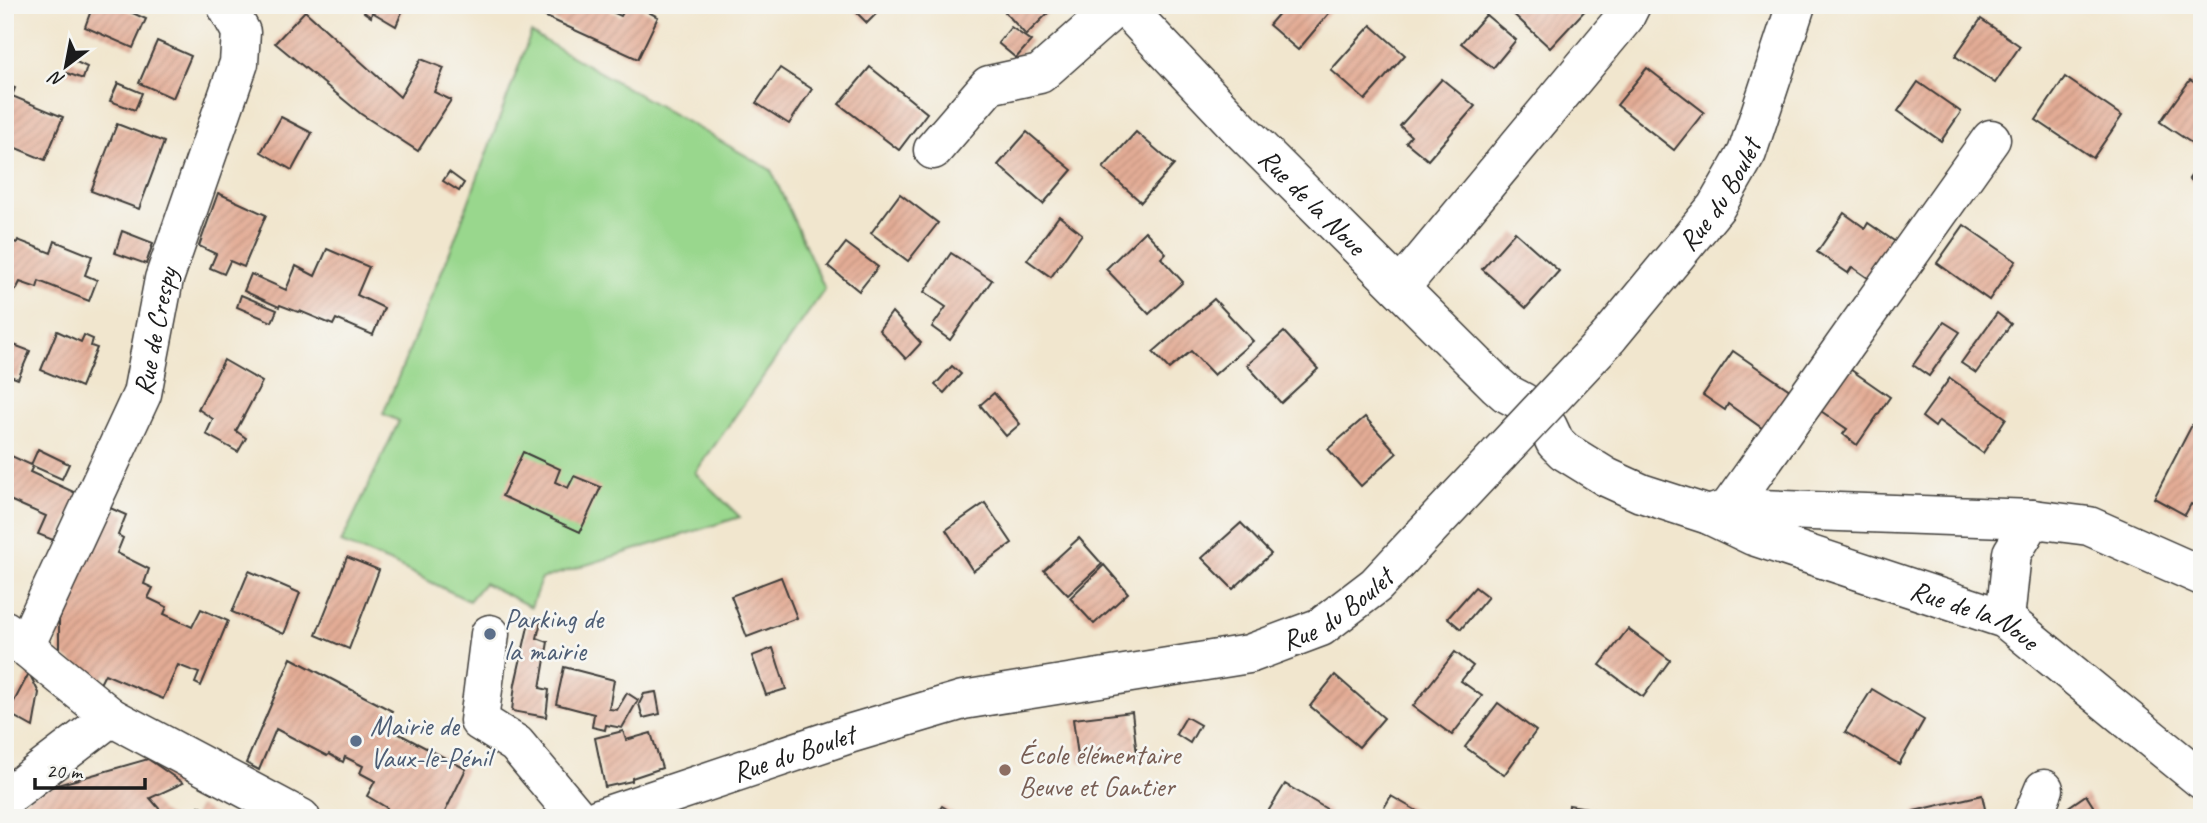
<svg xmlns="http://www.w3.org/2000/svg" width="2207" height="823" viewBox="0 0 2207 823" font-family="Caveat,sans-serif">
<defs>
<pattern id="building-hatch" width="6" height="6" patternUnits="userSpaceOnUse" patternTransform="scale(1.75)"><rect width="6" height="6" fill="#e3ac95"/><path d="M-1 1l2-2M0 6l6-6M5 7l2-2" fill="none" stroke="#c29380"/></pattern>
</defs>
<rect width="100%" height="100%" fill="#f6f6f2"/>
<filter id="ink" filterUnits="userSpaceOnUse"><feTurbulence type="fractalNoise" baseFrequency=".0143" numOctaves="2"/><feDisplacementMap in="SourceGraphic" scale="14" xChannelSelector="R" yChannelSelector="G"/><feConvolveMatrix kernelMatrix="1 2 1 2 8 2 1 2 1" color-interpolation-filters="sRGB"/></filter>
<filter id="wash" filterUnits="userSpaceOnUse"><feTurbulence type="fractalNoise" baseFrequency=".00686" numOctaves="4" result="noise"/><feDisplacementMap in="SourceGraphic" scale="28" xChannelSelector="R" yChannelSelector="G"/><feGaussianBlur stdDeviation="1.57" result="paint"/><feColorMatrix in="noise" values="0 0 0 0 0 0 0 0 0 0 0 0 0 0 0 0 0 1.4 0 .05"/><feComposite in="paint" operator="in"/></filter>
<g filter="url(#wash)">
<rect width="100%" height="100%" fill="#f1e6ce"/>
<path fill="#99d78d" stroke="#5a7a54" stroke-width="2" d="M531,33L771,170L825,289L695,473L740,517L541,579L531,607L484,583L469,601L394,564L341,543L399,421L383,414L453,244Z"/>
<g id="blocks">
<g fill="url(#building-hatch)">
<path d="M93,5H115L146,19L133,48L85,27Z"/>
<path d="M360,5H405L396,26L372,12L371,17L364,12L365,9Z"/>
<path d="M520,5H597L621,16L627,5H635L658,17L638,59Z"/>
<path d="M849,5H885L867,23Z"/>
<path d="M1013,5H1044L1050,11L1026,35L1005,12Z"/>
<path d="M1286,5H1336L1298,50L1269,25Z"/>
<path d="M1509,5H1590L1550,48L1507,8Z"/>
<path d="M305,11L400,97L421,59L444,68L434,92L451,100L418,151L361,114L275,43Z"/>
<path d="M1486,15L1516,40L1493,68L1461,43Z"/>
<path d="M1981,19L2020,46L1995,83L1955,56Z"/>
<path d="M1371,25L1405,55L1365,100L1331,70Z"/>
<path d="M1011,27L1031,41L1016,58L998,43Z"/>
<path d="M157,41L191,56L173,98L139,83Z"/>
<path d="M70,59L87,67L83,79L64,72Z"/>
<path d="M870,67L927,113L899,150L839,104Z"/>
<path d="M780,68L812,89L789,124L756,103Z"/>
<path d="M1647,68L1704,112L1674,150L1617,105Z"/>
<path d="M2065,77L2122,116L2093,158L2036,120Z"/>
<path d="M1442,79L1475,106L1428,160L1406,142L1411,136L1400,126Z"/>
<path d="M2190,80L2202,87V150L2160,122Z"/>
<path d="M1918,82L1961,112L1941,141L1898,111Z"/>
<path d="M118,83L142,93L135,110L110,101Z"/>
<path d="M5,84L15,88L12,96L63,117L45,160L11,146L13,142L5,139Z"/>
<path d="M281,117L312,133L292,170L261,152Z"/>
<path d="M117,124L164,142L139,209L91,191Z"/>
<path d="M1027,132L1072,170L1043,204L998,165Z"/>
<path d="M1136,132L1174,165L1141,202L1103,168Z"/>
<path d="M2202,160V187L2189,179Z"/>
<path d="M449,172L464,183L459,191L443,181Z"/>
<path d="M218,193L266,215L244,267L230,261L224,274L210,268L216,254L199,246Z"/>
<path d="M900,194L938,223L908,261L871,233Z"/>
<path d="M1844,213L1865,228L1868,223L1897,243L1871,280L1852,267L1848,273L1817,252Z"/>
<path d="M1059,216L1082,234L1051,277L1027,260Z"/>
<path d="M1964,225L2016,261L1989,300L1937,263Z"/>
<path d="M122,231L153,243L146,264L115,253Z"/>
<path d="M1145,231L1166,253L1161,258L1183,282L1149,314L1106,269Z"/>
<path d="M1515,232L1559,271L1526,308L1482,269Z"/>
<path d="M5,239L17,243L18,240L51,253L55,241L92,256L85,275L97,280L89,301L39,281L37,288L20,282L16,290L5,286Z"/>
<path d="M846,243L878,267L859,291L828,266Z"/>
<path d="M327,249L369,267L357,295L384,308L373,335L336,319L333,325L300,311L298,312L280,305L279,307L244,291L251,274L286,290L296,266L315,276Z"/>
<path d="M951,253L992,280L950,340L932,327L946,307L924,292Z"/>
<path d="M241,295L277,310L272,322L237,307Z"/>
<path d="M1214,299L1253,341L1214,375L1191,351L1169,369L1153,352Z"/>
<path d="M892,312L921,343L906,359L879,330Z"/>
<path d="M1997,313L2011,324L1976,373L1961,363Z"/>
<path d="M1944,322L1960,332L1929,376L1913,365Z"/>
<path d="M57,331L81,342L84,335L93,339L91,346L97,348L81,387L41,370Z"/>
<path d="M1284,332L1318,369L1281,403L1247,365Z"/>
<path d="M14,345L30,351L18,379L5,374V367Z"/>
<path d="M1733,351L1797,395L1769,433L1728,404L1725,410L1703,395Z"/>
<path d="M224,360L262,382L236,431L246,438L238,452L206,434L213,419L198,409Z"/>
<path d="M1844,365L1890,397L1857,445L1843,434L1847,429L1815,407Z"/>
<path d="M952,366L961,374L944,393L935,385Z"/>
<path d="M1950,378L2006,418L1983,453L1939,421L1935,427L1922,417Z"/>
<path d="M994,393L1020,424L1006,436L980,405Z"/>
<path d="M1365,417L1397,453L1361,486L1328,449Z"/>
<path d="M2192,425L2202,430V509L2191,504L2185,515L2154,498Z"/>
<path d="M38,449L69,464L62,479L33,466L30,472L78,494L58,542L38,534L46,516L5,498V453L31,465Z"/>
<path d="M523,452L560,469L555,482L568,488L574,476L601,487L580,532L502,496Z"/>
<path d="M985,503L1012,543L973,571L946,530Z"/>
<path d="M108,507L126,515L118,535L123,538L117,553L149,569L144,584L153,588L148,598L167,607L164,614L192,627L201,609L228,621L201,686L195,683L199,673L178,665L163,699L105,674L100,684L59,652V620L75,577Z"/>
<path d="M1241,523L1271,554L1233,589L1202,558Z"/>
<path d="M1079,538L1102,564L1068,595L1044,570Z"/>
<path d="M347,557L379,570L349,649L316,635Z"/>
<path d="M1104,565L1128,593L1094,624L1070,598Z"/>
<path d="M249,571L300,593L284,634L232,612Z"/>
<path d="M781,577L797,618L747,637L731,596Z"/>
<path d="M1475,587L1488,597L1461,629L1448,618Z"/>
<path d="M530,618L541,621L537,638L548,642L540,688L549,690L546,717L512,711L515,684Z"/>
<path d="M1628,629L1670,660L1643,697L1600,665Z"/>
<path d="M773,648L786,689L766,695L752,656Z"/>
<path d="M1455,652L1473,666L1461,681L1482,696L1452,735L1413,706Z"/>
<path d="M291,658L392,711L384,726L466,769L442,818H383L387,808L367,796L375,781L360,773L363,766L345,757L343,762L329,754L327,756L276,729L259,770L246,763Z"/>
<path d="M564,667L614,680L609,709L617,710L627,693L638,700L622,728L606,725L605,730L592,727L594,714L556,704Z"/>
<path d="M29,673L39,693L33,727L8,713Z"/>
<path d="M1335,675L1384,718L1359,747L1310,706Z"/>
<path d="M1872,689L1924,720L1899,764L1845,732Z"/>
<path d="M656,692L660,714L643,718L639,704L644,694Z"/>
<path d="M1498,703L1536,731L1504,775L1465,747Z"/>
<path d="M1132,712L1137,755L1079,763L1073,719Z"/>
<path d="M1186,717L1200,725L1190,743L1176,734Z"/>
<path d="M623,731L626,740L651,733L662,768L632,778V781L605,787L595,738Z"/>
<path d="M148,759L183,783L150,798L161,811L174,818H78L75,812L60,818H5L29,797L47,788Z"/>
<path d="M1285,784L1330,811L1326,818H1264Z"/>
<path d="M1982,795L1987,818H1916L1914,811Z"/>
<path d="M2086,795L2098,814L2091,818H2069L2064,810Z"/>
<path d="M1391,796L1429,818H1378Z"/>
<path d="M1569,805L1594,809L1588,818L1568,816Z"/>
<path d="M199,806L221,818H193Z"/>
<path d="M942,806L953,813L959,818H934Z"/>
</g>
</g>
</g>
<g filter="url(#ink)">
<use href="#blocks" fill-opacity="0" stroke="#3c3a37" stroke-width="2"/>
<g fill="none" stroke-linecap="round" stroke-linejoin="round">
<defs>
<g id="minor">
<path id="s1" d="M1123,5L1241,130L1497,385L1506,393L1523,402L1548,427L1555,442L1564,451L1606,477L1641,493L1709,515L1753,536L2005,619L2202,780"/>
<path d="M933,150L989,85L1040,74L1118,5"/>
<path d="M1400,288L1625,17L1631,5"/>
<path id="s2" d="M1608,338L1716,207L1747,153L1796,5"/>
<path d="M1729,508L1991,139"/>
<path d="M1709,515L1729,508L2033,519L2089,526L2202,576"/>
<path d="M2005,619L2012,553L2033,519"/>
<path d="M5,630L111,717L301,818"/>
<path d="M490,634L479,721L516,744L578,818"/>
<path id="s3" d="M23,646L28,640L142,394L164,279L239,63L241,32L226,5"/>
<path d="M5,798L111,717"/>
<path id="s4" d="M599,818L852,733L963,700L1249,654L1321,627L1376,585L1499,454"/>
<path d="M2032,818L2044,789"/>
</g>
</defs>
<use href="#minor" stroke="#3c3a37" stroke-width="41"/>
<use href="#minor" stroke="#fff" stroke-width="38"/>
<defs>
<path id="minor-bridge" d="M1499,454L1608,338"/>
</defs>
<use href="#minor-bridge" stroke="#3c3a37" stroke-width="41" stroke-linecap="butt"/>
<use href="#minor-bridge" stroke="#fff" stroke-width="38"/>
</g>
</g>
<g fill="#5c6f8a" stroke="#f6f6f2" stroke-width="2.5">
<circle cx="490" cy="634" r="7"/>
<circle cx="356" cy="741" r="7"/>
</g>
<circle fill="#8d6e63" stroke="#f6f6f2" stroke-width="2.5" cx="1005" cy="770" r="7"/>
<g text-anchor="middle" stroke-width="5" stroke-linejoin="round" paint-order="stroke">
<g font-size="28" fill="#1c1c1c" stroke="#f6f6f2">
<text dy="10" stroke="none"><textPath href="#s2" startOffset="182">Rue du Boulet</textPath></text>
<text dy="10" stroke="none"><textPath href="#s1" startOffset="273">Rue de la Noue</textPath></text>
<text dy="10" stroke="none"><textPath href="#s3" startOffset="343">Rue de Crespy</textPath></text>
<text dy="10" stroke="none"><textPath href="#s4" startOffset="772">Rue du Boulet</textPath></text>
<text dy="10" stroke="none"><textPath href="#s1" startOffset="1073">Rue de la Noue</textPath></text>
<text dy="10" stroke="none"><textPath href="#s4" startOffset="205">Rue du Boulet</textPath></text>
</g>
<g font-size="28" fill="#4e5e75" stroke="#f6f6f2" text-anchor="start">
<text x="504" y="628">Parking de<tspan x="504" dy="32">la mairie</tspan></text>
<text x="370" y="735">Mairie de<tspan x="370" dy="32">Vaux-le-Pénil</tspan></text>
</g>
<g font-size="28" fill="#785e54" stroke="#f6f6f2" text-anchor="start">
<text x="1019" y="764">École élémentaire<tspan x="1019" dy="32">Beuve et Gantier</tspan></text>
</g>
</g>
<rect width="2207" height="823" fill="none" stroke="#f6f6f2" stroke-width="28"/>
<g transform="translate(66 66) rotate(212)" stroke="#f6f6f2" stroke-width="5" paint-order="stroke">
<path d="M0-5L12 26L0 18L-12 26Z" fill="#1c1c1c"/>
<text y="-10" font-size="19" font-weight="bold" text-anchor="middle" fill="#1c1c1c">N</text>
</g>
<path d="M35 778v10h110v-10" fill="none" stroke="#1c1c1c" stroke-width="3.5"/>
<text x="46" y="778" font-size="21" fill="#1c1c1c" stroke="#f6f6f2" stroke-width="5" paint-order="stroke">20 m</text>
</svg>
